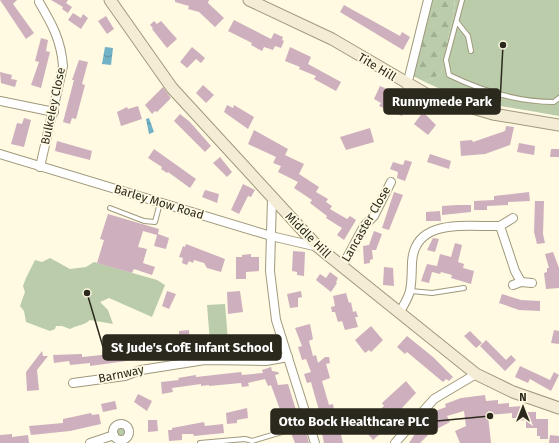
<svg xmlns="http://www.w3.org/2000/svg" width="559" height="443" viewBox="0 0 559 443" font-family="'Fira Sans',sans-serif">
<defs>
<pattern id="forest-firs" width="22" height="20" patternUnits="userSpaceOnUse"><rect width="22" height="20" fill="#baccaa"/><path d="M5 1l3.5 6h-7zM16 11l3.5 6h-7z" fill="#a0af92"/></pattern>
<pattern id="water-waves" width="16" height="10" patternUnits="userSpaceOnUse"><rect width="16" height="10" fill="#72b2c6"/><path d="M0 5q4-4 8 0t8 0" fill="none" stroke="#5e91a0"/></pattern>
</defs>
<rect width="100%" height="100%" fill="#fffae1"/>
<g fill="#baccaa">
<path d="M455,0H559V116C513,108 467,103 425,82L441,74L453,15Z"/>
<path d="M50,258L70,269L86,267L94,262L157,280L165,285L152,317L109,298L100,302L108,310L113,324L90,320C83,326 77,325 70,329L62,326H56L55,329L50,331L26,322L24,311L20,306L25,292L23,286L26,278L35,260L42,262Z"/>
<path d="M225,304L228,341L210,342L207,305Z"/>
<circle cx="121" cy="432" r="4.5"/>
</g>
<path fill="url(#forest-firs)" d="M427,0H455L453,15L441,74L425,82L413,76Z"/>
<g fill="url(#water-waves)">
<path d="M105,47L113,48L111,65L102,64Z"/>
<path d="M149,118L154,132L149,134L146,119Z"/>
</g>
<g fill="#ceafbe">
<path d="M0,0H17L13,4L34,33L26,39Z"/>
<path d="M51,0H68L66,3L72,7L68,13L62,9L63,7Z"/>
<path d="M175,0H209L208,3L224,18L215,27L199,12L188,9L189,6L175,2Z"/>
<path d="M344,5L400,36L402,32L410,37L403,50L340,12Z"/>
<path d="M73,13L81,18L83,14L88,18L81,29L68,20Z"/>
<path d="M106,16L114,29L107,34L98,21Z"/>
<path d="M234,20L271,39L274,33L283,37L282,40L284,41L281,48L275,46L273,50L264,47L262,51L251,45L252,43L228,31Z"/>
<path d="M154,21L157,24L161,21L177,39L167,48L152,29L153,28L150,25Z"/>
<path d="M41,38L48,40L46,51L50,52L41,88L31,85L39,62L35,61Z"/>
<path d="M192,47L205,58L201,63L196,59L187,68L180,62Z"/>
<path d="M290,47L311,57L308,64L341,82L336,91L314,79L316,76L299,69L300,67L285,61Z"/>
<path d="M79,60L88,62L82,84L85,85L76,119L72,118L70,124L63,122L74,80H72Z"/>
<path d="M0,72L12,75L11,79L17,80L15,87L1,83Z"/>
<path d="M203,85L214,95L206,103L196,93Z"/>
<path d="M380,86L389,90L386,97L406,106L402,116L379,106L381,103L374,99Z"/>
<path d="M163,87L171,98L157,112L155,111L152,114L145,105Z"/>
<path d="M227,105L233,108L234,105L254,117L248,129L224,112Z"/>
<path d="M138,106L142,119L121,126L117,112L127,107L128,109Z"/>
<path d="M423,112L436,125L428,135L414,124Z"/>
<path d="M180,114L190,122L211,146L205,152L174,121Z"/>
<path d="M24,118L31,120L24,147L11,144L17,123L22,124Z"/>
<path d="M506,126L514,127L510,145L485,154L461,156L460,141L472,140L473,142L505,131Z"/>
<path d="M370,128L374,142L346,150L340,137Z"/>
<path d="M254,130L288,149L285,155L304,164L299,174L319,187L316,192L328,199L326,202L332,206L330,209L347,219L350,216L356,220L344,240L337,235L342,228L326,218L327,216L310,203L312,200L294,188L298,182L278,172L281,166L273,163L276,157L248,144Z"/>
<path d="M57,141L92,151L90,160L55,151Z"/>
<path d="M519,143L535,146L534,155L517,152Z"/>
<path d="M154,149L196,179L190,188L168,172L167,173L161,169L162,167L148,158Z"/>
<path d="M551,149H559V157H550Z"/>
<path d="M430,154L451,161L449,169L427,162Z"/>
<path d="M220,157L232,172L227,177L213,163Z"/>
<path d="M405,160L412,162L405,181L397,178L398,172L390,169L393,162L403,165Z"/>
<path d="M243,184L255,190L251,197L248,196L239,214L231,210Z"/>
<path d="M205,190L219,194L217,203L202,197Z"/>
<path d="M394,192L403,195L389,230L382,228Z"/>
<path d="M529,192L530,201L508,202V205L487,206V210H474V201L494,200V196Z"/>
<path d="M535,201H544L543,234L545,243L537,244L534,232Z"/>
<path d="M457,205H471V212L442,215V206Z"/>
<path d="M440,211L441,221H426V212Z"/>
<path d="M108,214L159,229L158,234L169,238L166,249L154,246L157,235L143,231L138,247L147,249L143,263L155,267L152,275L134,269L132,273L97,263L104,240L100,239Z"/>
<path d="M374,231L382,234L376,250H372L373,259L370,260V263L364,264L363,246L369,245Z"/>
<path d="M433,238L439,239L435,252L427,250Z"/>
<path d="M455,243L462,245L458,262L464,264L463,268L474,271L471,284L451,278L452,275L441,272L440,274L432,272L429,283L421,281L427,264L437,266L440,254L451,257Z"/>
<path d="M186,244L225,259L221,272L207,268L204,263L194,260L193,263L189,261L187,265L182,263L183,258L179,257L183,246L185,247Z"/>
<path d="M293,251L305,252L304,276L297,275V272L292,271Z"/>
<path d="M553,252L559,268V288L546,289L544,273L547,272V268H549L545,254Z"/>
<path d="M251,254V257H259V271L246,272V279H236V257H242V255Z"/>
<path d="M384,267L393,268L394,286L383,285Z"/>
<path d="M330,272L338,278L336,282L337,283L331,292L316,280L320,274L326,278Z"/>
<path d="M167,291L176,294L169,309L162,306Z"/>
<path d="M240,291L243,312L228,314L227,292Z"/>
<path d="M301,291L302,297L298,298V307L290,308L287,294Z"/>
<path d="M346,293L349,303L351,302L353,312L356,311L358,317H355L358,327L345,330L342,321L338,322L335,312H332L331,307L335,306L333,296Z"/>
<path d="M502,294L521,300L540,301V311L519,310L499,303Z"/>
<path d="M310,324L313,339L309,341L313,356L316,355L318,363L325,357H329L330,363L326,364L330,378L322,381L329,405L333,404L337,427H339L343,443H324L319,418L321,417L314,393L311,382L307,383L304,374L311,372L306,359L302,360L298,347L302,346L295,328Z"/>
<path d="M371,326L383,340L371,352L369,350L365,353L355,340Z"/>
<path d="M189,330L190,344L178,345L179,348L165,350V352L134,357V360L90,366V363L70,365L69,361L54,363L53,355L82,354V357L111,354L110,350L116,349V352L137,349V345L154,343L156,340L179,335V331Z"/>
<path d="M554,330L559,331V344L551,343Z"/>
<path d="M470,331L482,343L476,348L464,336Z"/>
<path d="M407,336L433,357L453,377L449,381L446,379L443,382L407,352L405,354L397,347Z"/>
<path d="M486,340L506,360L511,355L516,360L505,371L480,346Z"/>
<path d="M42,351L43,356H48L37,370L39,390L27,391L26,372Z"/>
<path d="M520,366L550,380L554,372L559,375L551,391L530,379L528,383L515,377Z"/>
<path d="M271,367L272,371L278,372L279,374L275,375L278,385L288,384L300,423L286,426L271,385L268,386L265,379L248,383L249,386L242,387L241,383L209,386V385L201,386V384L172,388L173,392L162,394L161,382L179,380L178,378L196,375V377L241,372L242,375L263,373L262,370Z"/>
<path d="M406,381L416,393L386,425L388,427L373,440L367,433L383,419L377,412L384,406L382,403Z"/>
<path d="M138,394L152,401L147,411L134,402Z"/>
<path d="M485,395L486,401L498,400V404L509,403V407L523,406L522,412H536V419H548V439H540V436H537V428H526V420L517,421V418H512V413L488,415L491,443H460L455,431L466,426L464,411L447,416L450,422L431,432L420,443H409L418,429L427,423L426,421L436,415L435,411L446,407L445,404L461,398Z"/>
<path d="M115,401L117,409L103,412L101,404Z"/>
<path d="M247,408L248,418L237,420V423L227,424L226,413Z"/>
<path d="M91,413L92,415L99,414L101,424L70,431L31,435L29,426L63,423V419Z"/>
<path d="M148,420H157L158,431L148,432Z"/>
<path d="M204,422L205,426L223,424L224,433L194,436L193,434H182V440L169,441L168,430H172V428Z"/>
<path d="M305,429L309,443H295L291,433Z"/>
<path d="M12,434V437L28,435L29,443H0V435Z"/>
<path d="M550,435L559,436V443H549Z"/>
</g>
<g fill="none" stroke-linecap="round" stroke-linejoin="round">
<defs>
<g id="lane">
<path d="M462,0L446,60L449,75C482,91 517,102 554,102L559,98"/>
<path d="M457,22L468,36L471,51"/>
<path d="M110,208L144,221L155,222L160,203"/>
<path d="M411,291L432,293L464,288"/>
<path d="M200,443L245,439L252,441L309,424"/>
</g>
<g id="street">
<path d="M39,2C52,24 61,40 63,66L40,167"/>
<path d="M407,85L428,0"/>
<path d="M0,101L54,112"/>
<path d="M0,154L271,236L318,247"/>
<path d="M272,198L270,271L276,320L315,443"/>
<path d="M500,226L513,218"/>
<path d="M342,267L364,226L374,216L391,182"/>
<path d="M513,285L521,282"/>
<path d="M399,313C413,291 411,288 412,263C414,217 467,227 500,226L515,271L521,282L532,283"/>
<path d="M73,383L125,376L141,370L205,360L266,361L288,357"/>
<circle cx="121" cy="432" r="8"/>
<path d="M90,443L114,435"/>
<path d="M395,443L434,399L476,374"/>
</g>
<g id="secondary">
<path d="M110,0L172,88L318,247L476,374L513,392L559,408"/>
<path d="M249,0L332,39L428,95L493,114L559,125"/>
</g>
</defs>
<use href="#lane" stroke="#9f997c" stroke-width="6"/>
<use href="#street" stroke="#9f997c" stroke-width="10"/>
<use href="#secondary" stroke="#9f997c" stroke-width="13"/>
<use href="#lane" stroke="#fff" stroke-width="4"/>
<use href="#street" stroke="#fff" stroke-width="8"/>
<use href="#secondary" stroke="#f5ecd6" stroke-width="11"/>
</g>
<g text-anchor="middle" stroke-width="3.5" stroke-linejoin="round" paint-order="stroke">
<g font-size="12" fill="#2b291d" stroke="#fffae1">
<text transform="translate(377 67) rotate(31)" y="4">Tite Hill</text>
<text transform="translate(53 106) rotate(-78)" y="4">Bulkeley Close</text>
<text transform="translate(159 202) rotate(17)" y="4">Barley Mow Road</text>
<text transform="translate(366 224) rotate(-60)" y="4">Lancaster Close</text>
<text transform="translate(308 235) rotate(45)" y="4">Middle Hill</text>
<text transform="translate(121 374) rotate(-12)" y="4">Barnway</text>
</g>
</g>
<path fill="none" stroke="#2b291d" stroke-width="1.5" d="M503 45L500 102M87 293L103 347M490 416L437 421"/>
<g fill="#2b291d" stroke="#fffae1" stroke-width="1.5">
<circle cx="503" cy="45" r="4"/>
<circle cx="87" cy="293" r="4"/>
<circle cx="490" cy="416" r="4"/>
</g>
<g fill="#2b291d" stroke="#2b291d" stroke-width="1.5">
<rect x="384" y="89" width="116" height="25" rx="4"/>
<rect x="103" y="335" width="178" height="25" rx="4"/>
<rect x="271" y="409" width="166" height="25" rx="4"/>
</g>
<g font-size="13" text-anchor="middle" font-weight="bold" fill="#fff">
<text x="442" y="106">Runnymede Park</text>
<text x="192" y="352">St Jude's CofE Infant School</text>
<text x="354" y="426">Otto Bock Healthcare PLC</text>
</g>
<g transform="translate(523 407)" stroke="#fffae1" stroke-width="3" paint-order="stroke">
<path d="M0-3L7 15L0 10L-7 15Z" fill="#2b291d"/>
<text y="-6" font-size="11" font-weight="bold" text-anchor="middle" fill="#2b291d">N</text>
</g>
</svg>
